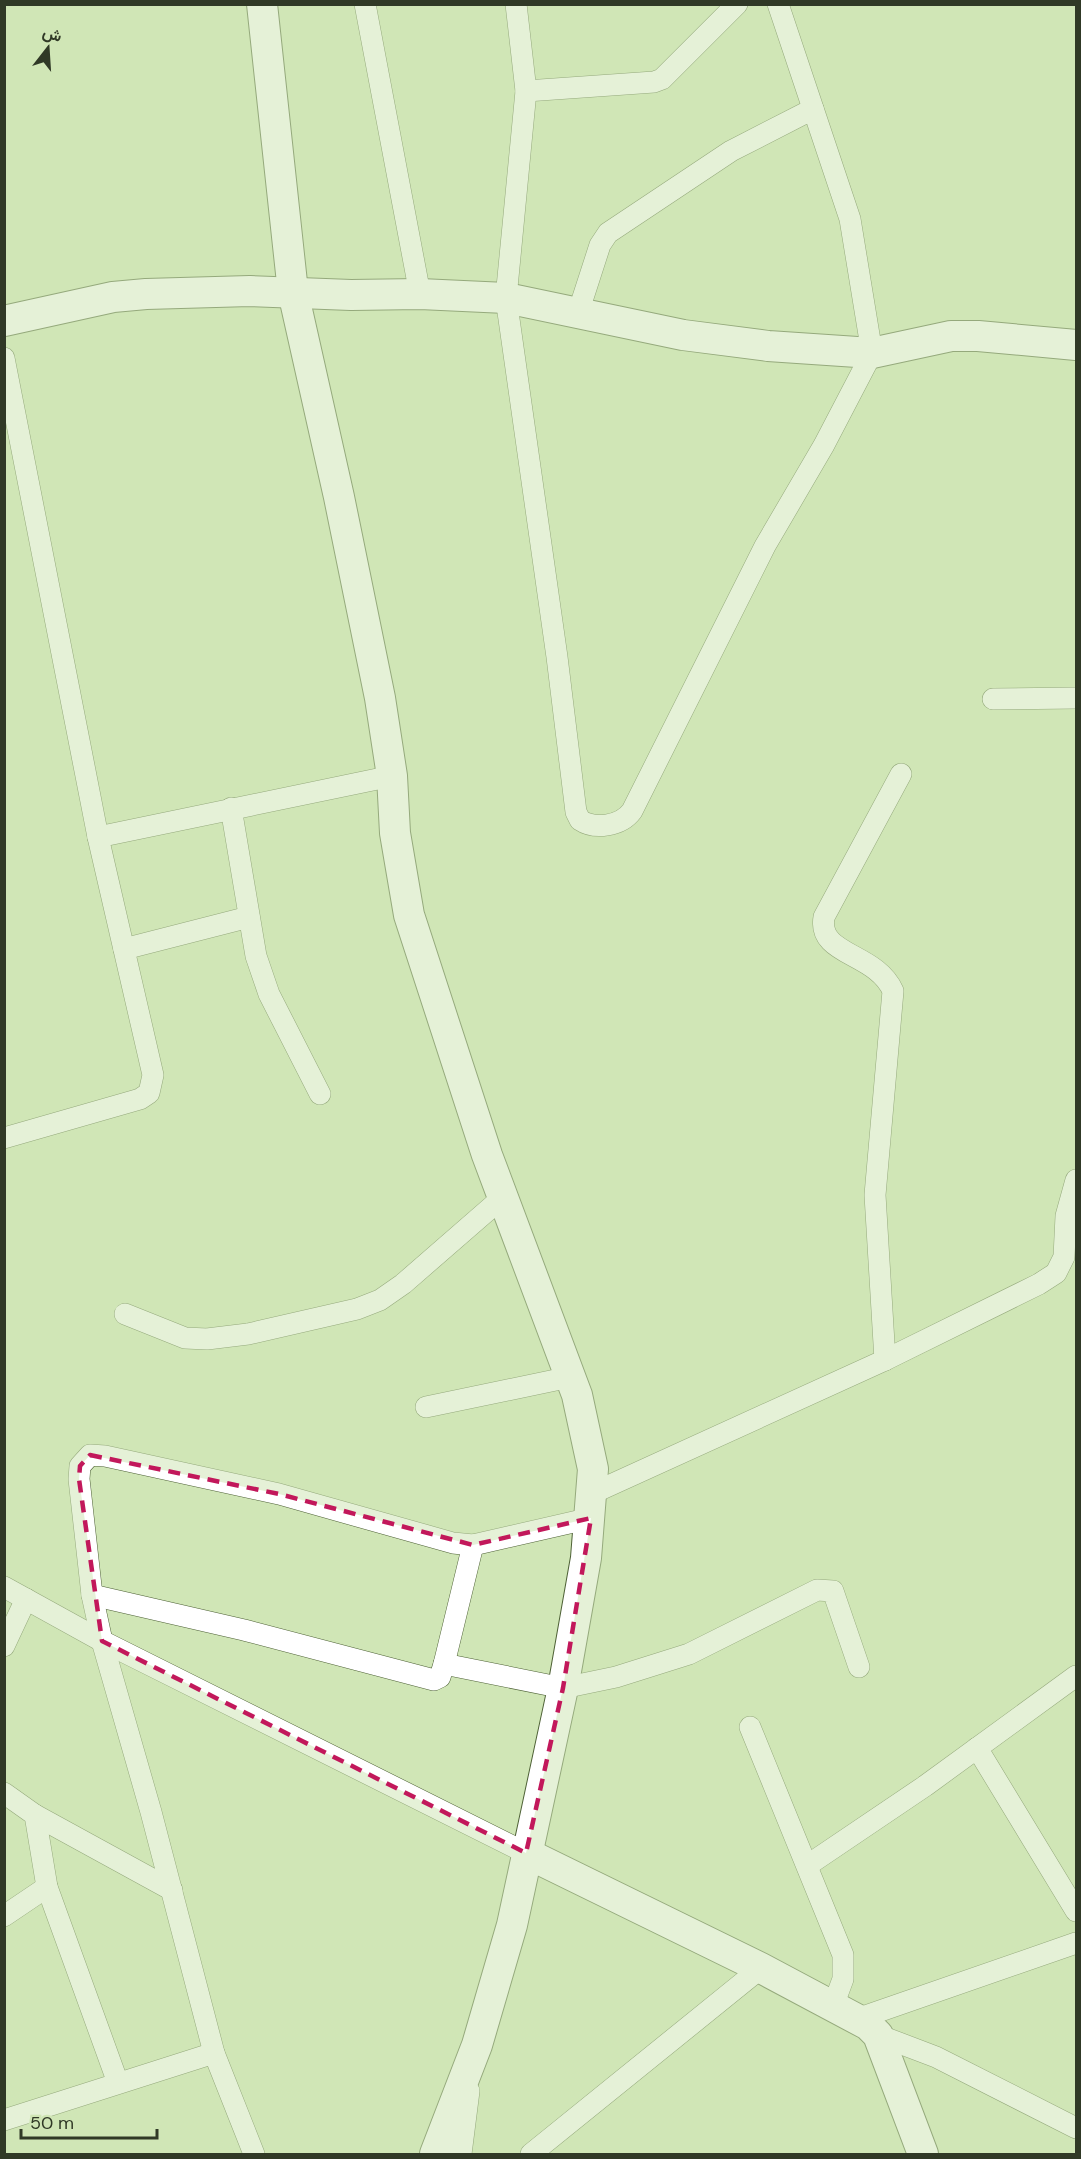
<svg xmlns="http://www.w3.org/2000/svg" width="1081" height="2159" viewBox="0 0 1081 2159" font-family="'DM Sans',Vazirmatn,sans-serif">
<rect width="100%" height="100%" fill="#d0e6b6"/>
<g fill="none" stroke-linecap="round" stroke-linejoin="round">
<defs>
<g id="street">
<path d="M365,4L420,294"/>
<path d="M516,4L526,91L506,298L557,657L576,812L580,820C595,830 621,826 632,811L765,546L824,445L872,353L850,219L778,4"/>
<path d="M526,91L654,82L662,79L737,4"/>
<path d="M578,313L600,245L608,233L731,151L813,109"/>
<path d="M4,358L98,837L153,1075L149,1093L140,1099L4,1138"/>
<path d="M993,699L1076,698"/>
<path d="M231,808L256,956L269,994L320,1094"/>
<path d="M98,837L392,776"/>
<path d="M124,949L249,917"/>
<path d="M125,1314L185,1338L207,1339L248,1334L357,1309L380,1300L403,1284L503,1197"/>
<path d="M885,1360L875,1195L893,991C876,952 817,956 824,917L901,774"/>
<path d="M426,1407L570,1377"/>
<path d="M593,1493L885,1360L1039,1284L1056,1273L1064,1257L1066,1216L1076,1180"/>
<path d="M4,1587L102,1641L526,1853"/>
<path d="M92,1595L244,1630L434,1680L440,1677L444,1664L563,1688L616,1677L689,1654L817,1590L833,1591L859,1667"/>
<path d="M4,1646L26,1599"/>
<path d="M444,1664L473,1545"/>
<path d="M750,1727L843,1955V1979L833,2006"/>
<path d="M977,1748L1076,1911"/>
<path d="M4,1793L35,1815L47,1887L118,2083"/>
<path d="M35,1815L172,1890"/>
<path d="M808,1865L925,1786L1076,1676"/>
<path d="M4,1916L47,1887"/>
<path d="M857,2019L1076,1943"/>
<path d="M878,2035L936,2057L1076,2128"/>
<path d="M4,2120L214,2053"/>
<path d="M254,2154L214,2053L151,1812L102,1641L92,1595L79,1479L80,1466L90,1455L105,1456L279,1494L453,1543L473,1545L591,1518"/>
<path d="M461,2154L469,2091"/>
<path d="M531,2154L761,1968"/>
</g>
<g id="secondary">
<path d="M262,4L293,292L339,497L380,698L392,776L395,833L409,915L487,1155L577,1395L593,1469L586,1558L563,1688L512,1925L477,2045L435,2154"/>
<path d="M4,321L113,297L146,294L250,291L351,295L420,294L506,298L683,335L768,346L872,353L951,336H978L1076,345"/>
<path d="M526,1853L761,1968L868,2025L878,2035L923,2154"/>
</g>
</defs>
<use href="#street" stroke="#4e6136" stroke-width="22"/>
<use href="#secondary" stroke="#4e6136" stroke-width="32"/>
<use href="#street" stroke="#fff" stroke-width="21"/>
<use href="#secondary" stroke="#fff" stroke-width="30"/>
</g>
<path d="M0 0H1081V2159H0ZM90,1455L279,1494L473,1545L591,1518L563,1688L526,1853L102,1641L79,1479L80,1466Z" fill="#d0e6b6" fill-opacity=".55" fill-rule="evenodd"/>
<path fill="none" stroke="#c2185b" stroke-width="4.5" stroke-dasharray="12 8" stroke-linejoin="round" d="M90,1455L279,1494L473,1545L591,1518L563,1688L526,1853L102,1641L79,1479L80,1466Z"/>
<rect width="1081" height="2159" fill="none" stroke="#303926" stroke-width="12"/>
<g transform="translate(48 48) rotate(17)" stroke="#d0e6b6" stroke-width="4.5" paint-order="stroke">
<path d="M0-4.5L10 22L0 15L-10 22Z" fill="#303926"/>
<text y="-9" font-size="16" font-weight="bold" text-anchor="middle" fill="#303926">ش</text>
</g>
<path d="M21 2129v9h136v-9" fill="none" stroke="#303926" stroke-width="3"/>
<text x="30" y="2129" font-size="18" fill="#303926" stroke="#d0e6b6" stroke-width="4.5" paint-order="stroke">50 m</text>
</svg>
